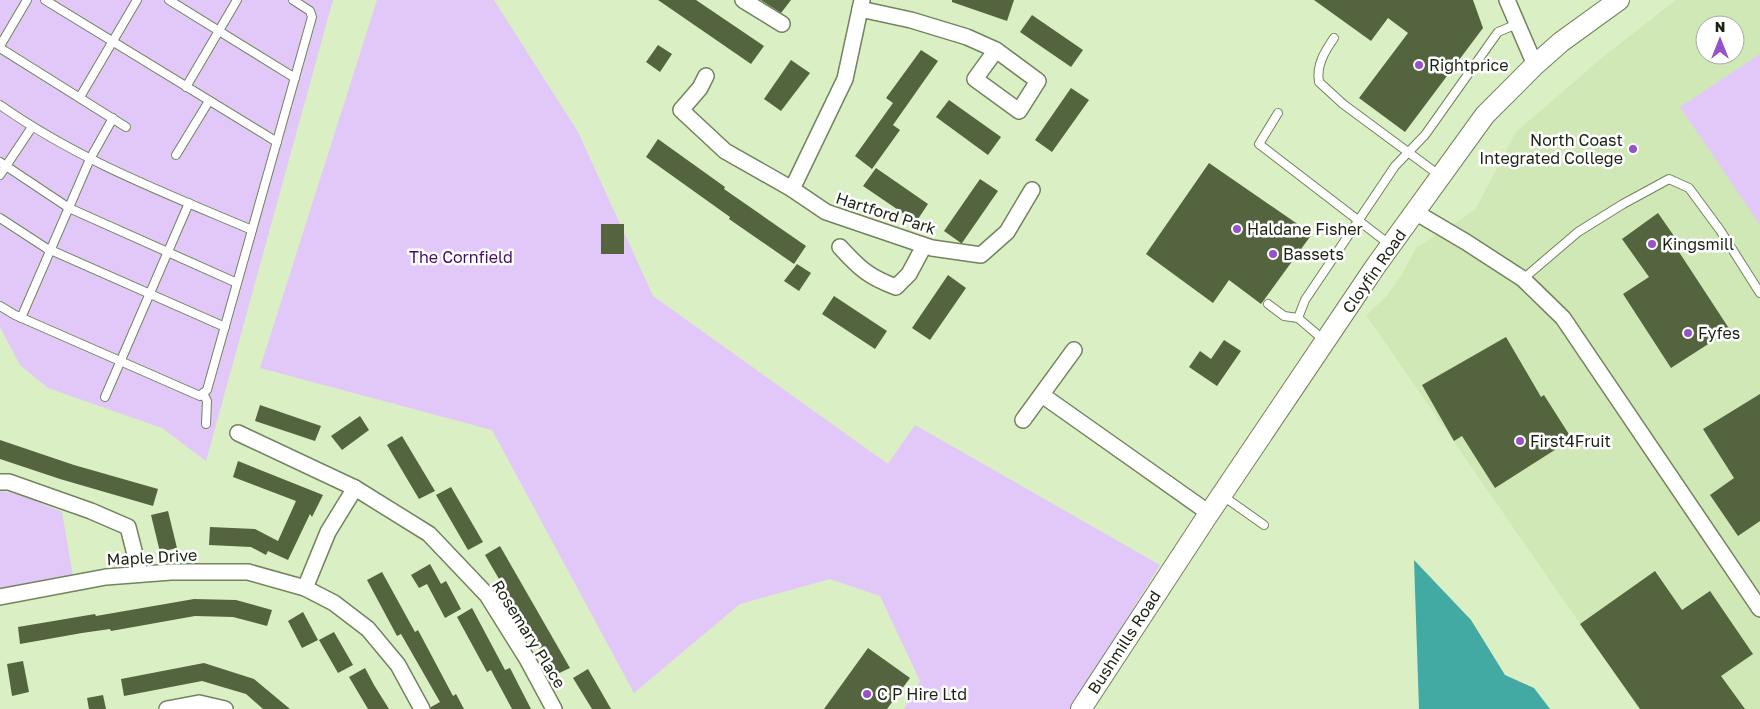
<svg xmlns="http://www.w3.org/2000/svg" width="1760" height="709" viewBox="0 0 1760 709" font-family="'Golos Text',sans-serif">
<rect width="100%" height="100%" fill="#daf0c4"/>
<path fill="#cfe8b5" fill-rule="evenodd" d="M1676,0H1760V709H1639L1366,315L1386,297L1401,276L1416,248L1475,210L1516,132L1604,56ZM1705,25H1735V55H1705Z"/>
<g fill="#e2c7f9">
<path d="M0,0H333L206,461L162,428L48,388L20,365L0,327Z"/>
<path d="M377,0H494L578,132L653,296L888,464L915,425L1160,565L1071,709H904L920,681L880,596L830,579L740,604L634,693L492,430L260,368Z"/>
<path d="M1760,54V225L1680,107Z"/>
<path d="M0,491L19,494L62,512L74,582L0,594Z"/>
</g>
<path fill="#42aaa3" d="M1414,560L1471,620L1505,675L1534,688L1550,709H1419Z"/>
<g fill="#53643e">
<path d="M658,0H696L764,46L751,64Z"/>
<path d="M761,0H791L781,13Z"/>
<path d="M952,0H1014L1007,21L952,2Z"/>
<path d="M1314,0H1473L1483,28L1405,132L1359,98L1408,33L1388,18L1371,41Z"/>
<path d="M1032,15L1083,50L1071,67L1020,32Z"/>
<path d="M658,45L672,54L660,72L646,62Z"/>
<path d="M921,50L938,61L893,125L900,130L872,169L855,156L893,103L886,98Z"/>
<path d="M791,60L810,73L781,111L764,99Z"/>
<path d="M1071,88L1089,100L1052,152L1035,140Z"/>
<path d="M949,100L1001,137L988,155L936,117Z"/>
<path d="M658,139L725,187L724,189L806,246L794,264L729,219L730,217L646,157Z"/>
<path d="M1209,163L1312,234L1261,304L1229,280L1213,303L1146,254Z"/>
<path d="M876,168L928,204L916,222L863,186Z"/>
<path d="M980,179L998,191L962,243H961L944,231Z"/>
<path d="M1658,213L1683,249L1679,252L1730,330L1671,368L1623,294L1649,277L1622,239Z"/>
<rect x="601" y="224" width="23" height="30"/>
<path d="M797,264L811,273L799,291L784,281Z"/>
<path d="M948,275L966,288L930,340L912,328Z"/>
<path d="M834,296L887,331L875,349L822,314Z"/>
<path d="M1506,337L1541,397L1544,395L1572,439L1495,488L1462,436L1454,441L1422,385Z"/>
<path d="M1224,340L1241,351L1217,386L1189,367L1200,351L1211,359Z"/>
<path d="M1760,394V521L1738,536L1710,495L1734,478L1703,429Z"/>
<path d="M260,405L321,426L315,441L255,421Z"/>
<path d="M360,416L369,430L342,450L331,436Z"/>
<path d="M402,436L435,491L419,499L387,445Z"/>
<path d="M0,440L74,465L158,489L153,506L60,479L0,459Z"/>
<path d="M238,461L323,495L312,517L310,514L288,560L268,551L266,555L251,547L209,545L210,527L255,529L278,541L296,501L233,477Z"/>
<path d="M451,487L483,542L468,550L436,495Z"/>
<path d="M168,511L177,548L160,552L151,515Z"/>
<path d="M500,546L570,668L555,675L485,555Z"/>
<path d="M430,564L441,584L446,581L461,609L445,618L427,584L419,588L411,575Z"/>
<path d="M1655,571L1682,610L1710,591L1753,654L1721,676L1745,709H1640L1580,624Z"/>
<path d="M382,572L415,632L418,630L453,696L456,694L464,709H431V707L440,702L401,634L397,636L367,580Z"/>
<path d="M194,599L236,600L272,610L267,626L233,617L195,616L111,631L110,629L82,633L20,644L18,627L95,614L96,616Z"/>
<path d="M472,608L505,670L510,668L531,709H512L491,670L487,672L457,617Z"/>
<path d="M303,612L318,640L302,648L288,621Z"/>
<path d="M334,632L353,665L338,673L319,640Z"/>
<path d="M868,648L910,678L887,709H824Z"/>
<path d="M23,661L29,692L12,696L7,664Z"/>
<path d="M204,663L254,679L290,709H263L246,694L202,681L124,696L121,679Z"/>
<path d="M365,668L374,685L389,709H368L349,677Z"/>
<path d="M588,669L603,695L611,709H592L573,678Z"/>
<path d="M103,695L106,709H89L87,698Z"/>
</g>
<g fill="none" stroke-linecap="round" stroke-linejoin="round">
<defs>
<g id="lane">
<path d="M45,0L277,142"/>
<path d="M169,0L295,78"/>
<path d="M1334,38C1325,51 1316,65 1319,82L1343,104L1439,175"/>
<path d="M0,46L27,0"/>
<path d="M0,48L126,127"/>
<path d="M186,87L237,0"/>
<path d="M80,97L137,0"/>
<path d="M0,105C78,160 165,193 252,230"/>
<path d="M1278,113L1259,144L1389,244"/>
<path d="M176,155L209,101"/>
<path d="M0,162L69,208L237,283"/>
<path d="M0,175L32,127"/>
<path d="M0,218L46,248L225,327"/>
<path d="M1523,279L1578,232L1623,204L1669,179L1689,188L1720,230L1760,293"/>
<path d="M1268,304L1284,316L1298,318L1325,341"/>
<path d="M0,306L15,315L200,396L207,390L312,17L310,11L293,0"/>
<path d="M21,318L90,159L113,118"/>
<path d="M1298,318L1305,300L1395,166L1425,135L1498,32L1517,24"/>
<path d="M203,393L207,401L206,424"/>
<path d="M105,397L189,203"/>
<path d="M1223,496L1264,525"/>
</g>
<g id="street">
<path d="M743,0L782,24"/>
<path d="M1507,0L1535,65"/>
<path d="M860,9L911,20L967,37L996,50L1038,81L1019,111L975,79L996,50"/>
<path d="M706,76L700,88L681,110L725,151L792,189L826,212L932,248L981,255L1007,232L1032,190"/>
<path d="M792,189L845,79L862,0"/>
<path d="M1415,212L1466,242L1523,279L1563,318L1760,609"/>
<path d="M840,247C860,269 869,277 896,287L909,274L924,246"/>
<path d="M1042,395L1209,513"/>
<path d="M1023,420L1074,350"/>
<path d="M238,433L355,488L429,534L487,595L527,659L554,709"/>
<path d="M0,482H9L91,511L128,527L140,574"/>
<path d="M305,588L328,532L355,488"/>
<path d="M0,597L106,577L171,572H248L305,588L334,603L368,629L398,665L422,709"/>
<path d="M167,709L199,703L225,709"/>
</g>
<path id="secondary" d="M1081,709L1206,518L1375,267L1485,115L1535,65L1561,42L1619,0"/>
</defs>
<use href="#lane" stroke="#71845c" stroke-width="10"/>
<use href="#street" stroke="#71845c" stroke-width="18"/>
<use href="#secondary" stroke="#71845c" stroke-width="22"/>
<use href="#lane" stroke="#fff" stroke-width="8"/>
<use href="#street" stroke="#fff" stroke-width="15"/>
<use href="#secondary" stroke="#fff" stroke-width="20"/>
</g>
<g fill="#9652c6" stroke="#fff" stroke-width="2">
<circle cx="1419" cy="65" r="5"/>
<circle cx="1633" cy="149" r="5"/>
<circle cx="1237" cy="229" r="5"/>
<circle cx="1652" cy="244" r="5"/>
<circle cx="1273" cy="254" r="5"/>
<circle cx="1688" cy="333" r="5"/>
<circle cx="1520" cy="441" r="5"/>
<circle cx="867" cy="694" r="5"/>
</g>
<g text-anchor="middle" stroke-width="5" stroke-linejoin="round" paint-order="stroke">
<g font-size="16" fill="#1b2212" stroke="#fff" text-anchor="start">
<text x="1429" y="71">Rightprice</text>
<text x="1623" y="146" text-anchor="end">North Coast<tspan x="1623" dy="18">Integrated College</tspan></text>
<text x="1247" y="235">Haldane Fisher</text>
<text x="1662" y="250">Kingsmill</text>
<text x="1283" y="260">Bassets</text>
<text x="1698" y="339">Fyfes</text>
<text x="1530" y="447">First4Fruit</text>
<text x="877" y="700">C P Hire Ltd</text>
</g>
<g font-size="16" fill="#1b2212" stroke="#fff">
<text transform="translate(886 213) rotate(18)" y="6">Hartford Park</text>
<text transform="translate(1374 271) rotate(-55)" y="6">Cloyfin Road</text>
<text transform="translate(152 557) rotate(-3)" y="6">Maple Drive</text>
<text transform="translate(529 634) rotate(58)" y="6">Rosemary Place</text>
<text transform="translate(1124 642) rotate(-57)" y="6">Bushmills Road</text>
</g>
<g font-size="16" fill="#460868" stroke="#fff">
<text x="461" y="263">The Cornfield</text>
</g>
</g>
<g transform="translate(1720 40)"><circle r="24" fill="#ffffff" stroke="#a4a7a0"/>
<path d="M0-4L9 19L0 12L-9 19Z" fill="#9652c6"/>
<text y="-8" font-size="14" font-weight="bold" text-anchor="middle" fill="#1b2212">N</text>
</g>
</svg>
